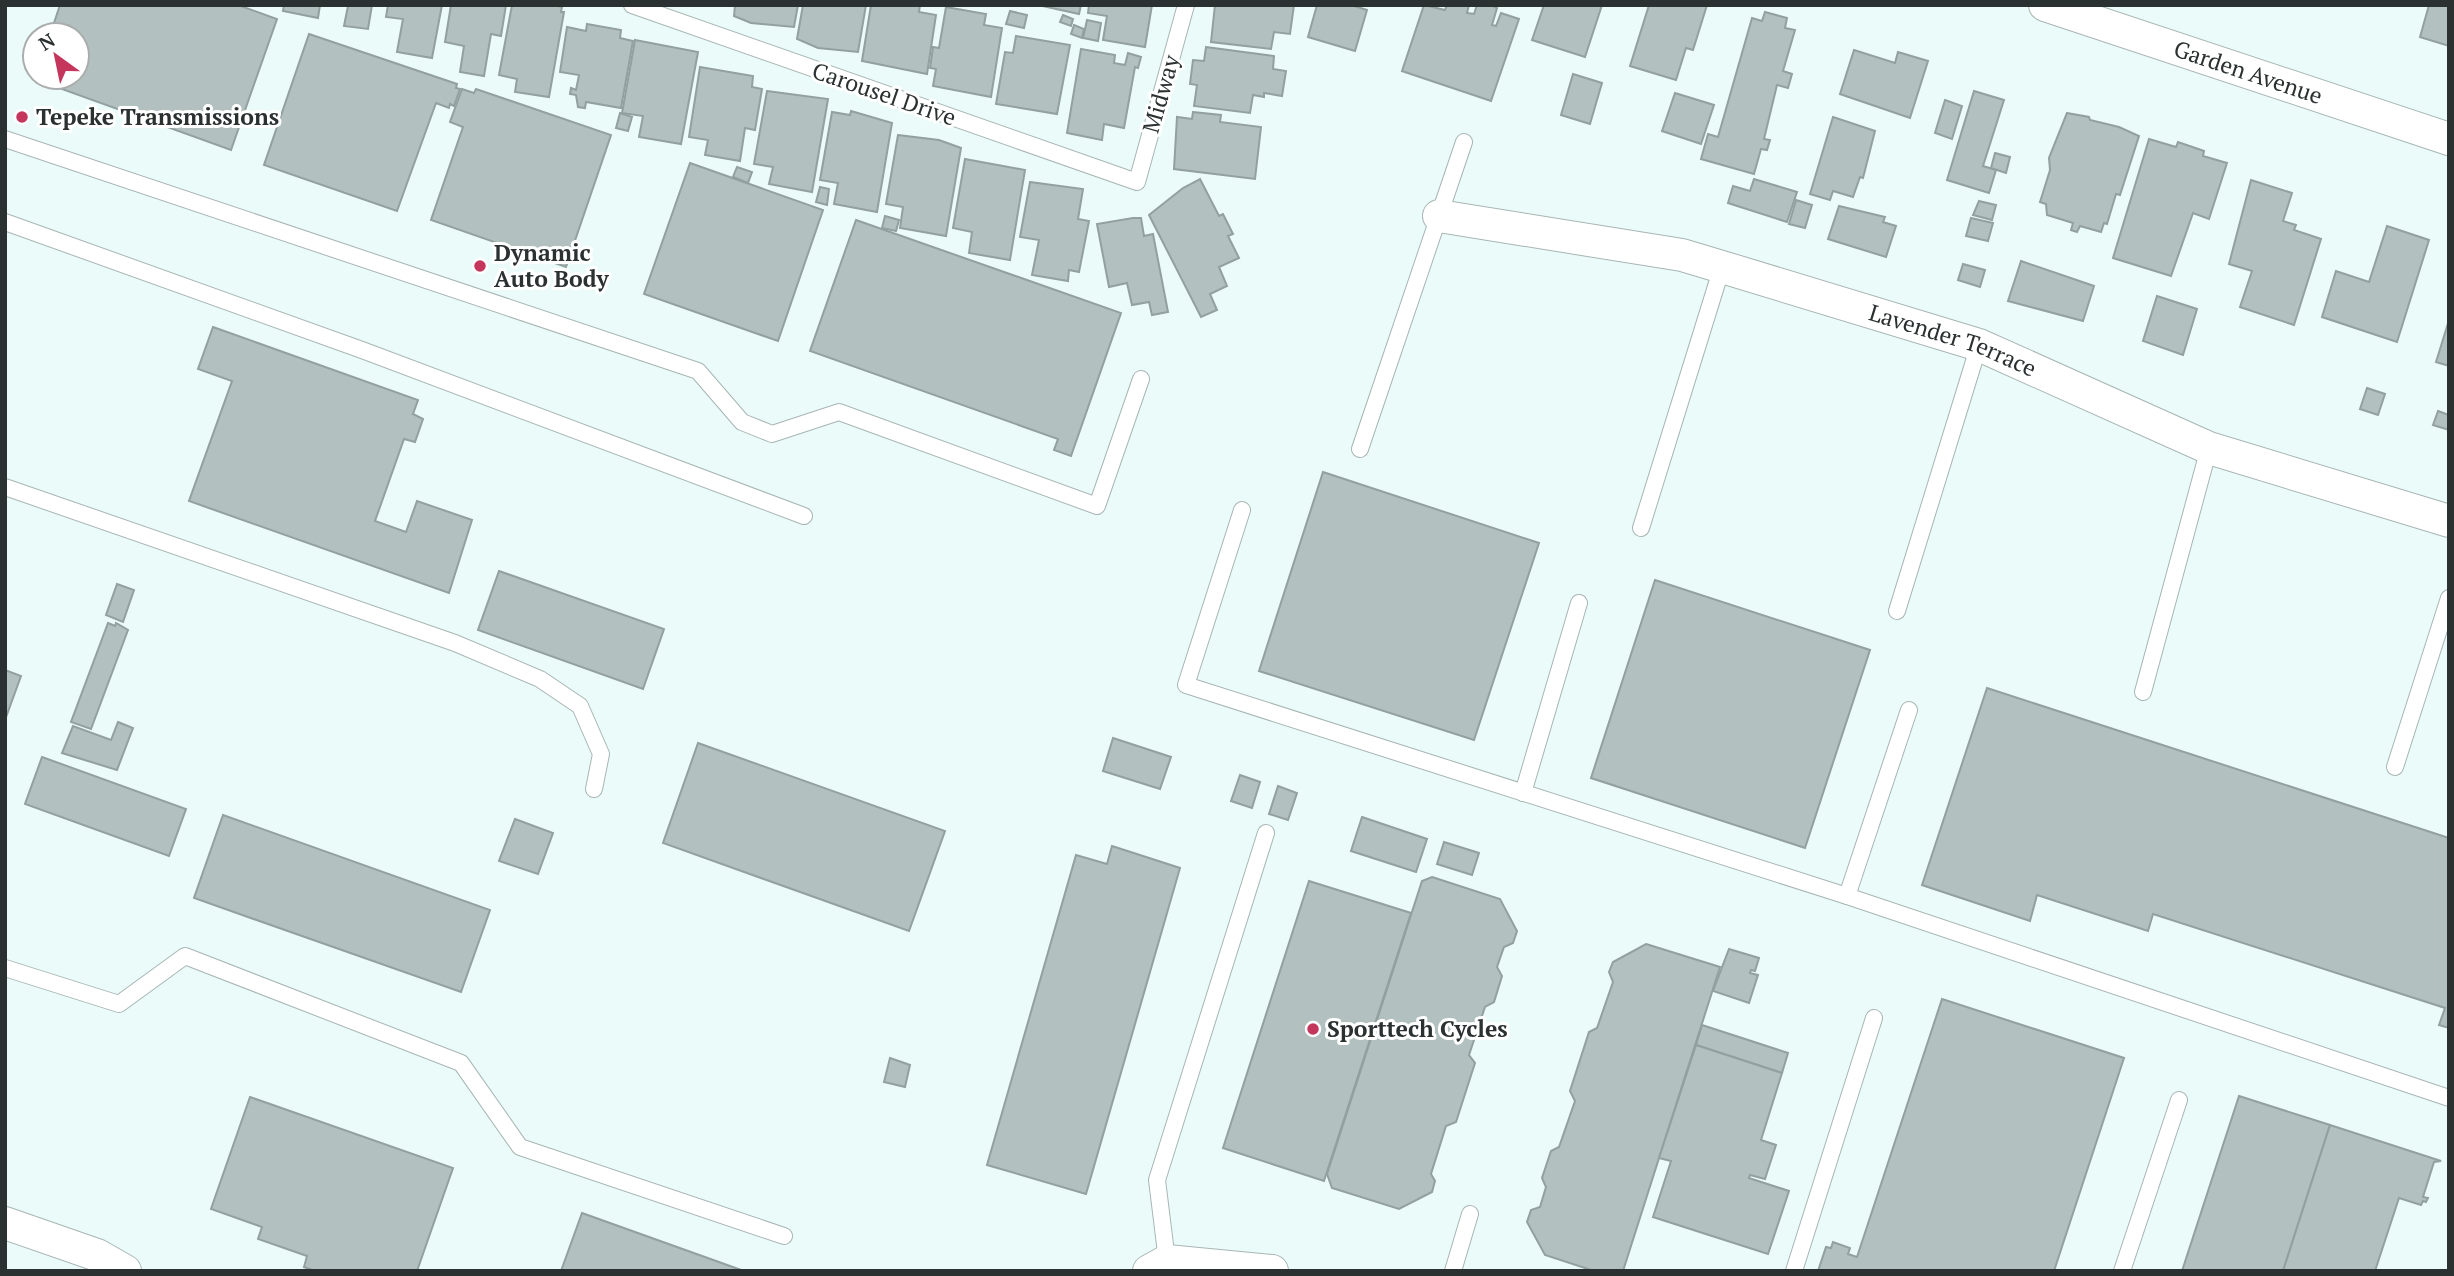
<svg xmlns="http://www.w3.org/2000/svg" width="2454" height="1276" viewBox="0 0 2454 1276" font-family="'PT Serif',serif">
<rect width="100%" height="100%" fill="#ebfbf9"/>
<g fill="#b2c0bf" stroke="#92a19f" stroke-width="2">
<path d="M60,5H238L277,19L231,150L34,79L35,76L77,77V35H50Z"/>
<path d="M284,5H320L318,18L283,11Z"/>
<path d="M344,5H372L368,29L344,26L348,6Z"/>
<path d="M388,5H442L432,58L397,52L403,19L386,17Z"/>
<path d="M451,5H506L501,36L491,34L484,76L460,72L464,46L445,42Z"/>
<path d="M512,5H554L562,7L561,12H564L549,97L515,92L517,79L499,75Z"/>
<path d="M735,5H798L794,27L751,23L734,16Z"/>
<path d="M803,5H866L858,52L818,48L797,39Z"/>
<path d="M871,5H920L919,12L936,15L927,74L862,61Z"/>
<path d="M1038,5H1081L1079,14Z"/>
<path d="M1089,5H1152L1145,47L1103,40L1107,16L1088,13Z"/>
<path d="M1215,5H1294L1290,34L1274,32L1271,49L1211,42Z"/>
<path d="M1317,5H1351L1367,10L1355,51L1308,37Z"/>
<path d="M1424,5L1445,10L1447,5H1469L1467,13L1474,14L1477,5H1491L1497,8L1492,25L1496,26L1501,13L1519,19L1491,101L1402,71Z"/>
<path d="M1544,5H1602L1585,57L1532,40Z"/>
<path d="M1649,5H1707L1693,50L1686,48L1676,80L1630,66Z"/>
<path d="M2429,5H2449V46L2420,37Z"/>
<path d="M946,7L986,14L984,25L1002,28L991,97L933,86L936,69L930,68L933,47L939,48Z"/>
<path d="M1010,11L1027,15L1024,28L1006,24Z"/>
<path d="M1765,12L1787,18L1785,28L1795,30L1783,71L1792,74L1788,88L1777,85L1764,139L1770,140L1767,150L1761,149L1754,174L1701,159L1708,134L1718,137L1752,18L1762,21Z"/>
<path d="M1063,15L1073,19L1071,26L1060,22Z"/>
<path d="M1087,20L1101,23L1098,41L1083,38Z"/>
<path d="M587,24L621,30L620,38L633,41L621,108L586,102L585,108L578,107L576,95L570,94L571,88L576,90L579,75L560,72L567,27L586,31Z"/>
<path d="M1074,25L1084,29L1082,38L1071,34Z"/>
<path d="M309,34L457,84L456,88L460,89L454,106L450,104L449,108L436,103L397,211L264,165Z"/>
<path d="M1016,36L1070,45L1057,114L996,104L1005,52L1013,53Z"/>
<path d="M635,40L698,52L681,144L639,137L643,116L622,113Z"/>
<path d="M1206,47L1274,56L1273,69L1286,71L1282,96L1264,93V97L1253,95L1250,113L1194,106L1197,85L1190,84L1193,60L1204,61Z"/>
<path d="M1081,49L1115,55L1114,63L1125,65L1128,53L1141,57L1138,68L1135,67L1124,128L1104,124L1102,140L1067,133Z"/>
<path d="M1854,50L1895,63L1898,52L1928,61L1910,118L1840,94Z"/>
<path d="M700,67L753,76L752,87L762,89L755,130L745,128L740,161L705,155L708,140L689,137Z"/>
<path d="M1573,74L1602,83L1590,124L1561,115Z"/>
<path d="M462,89L474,93L476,89L611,135L566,267L431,220L463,127L450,122Z"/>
<path d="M767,91L828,99L812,192L769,184L773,167L754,164Z"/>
<path d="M1974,91L2004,100L1983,166L1996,170L1989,193L1947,180Z"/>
<path d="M1675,93L1714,105L1701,144L1662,131Z"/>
<path d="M1945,100L1962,106L1952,139L1935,133Z"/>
<path d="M851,111L892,123L877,212L834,204L838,183L820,180L832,112L850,115Z"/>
<path d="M1193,112L1221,115L1220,122L1261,127L1255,179L1174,169L1177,117L1192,119Z"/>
<path d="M620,113L632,117L628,131L616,128Z"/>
<path d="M2067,113L2089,117L2090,120L2119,127L2139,136L2120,195L2116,194L2107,224L2104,223L2101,232L2080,226L2077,232L2071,230L2073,223L2047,215L2046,204L2040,202L2050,170L2049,158Z"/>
<path d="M1833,117L1875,131L1863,178L1860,177L1853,197L1833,191L1830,200L1810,194Z"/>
<path d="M898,135L939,140L961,148L946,236L900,228L903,207L886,204Z"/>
<path d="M2149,139L2176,147L2178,142L2204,151L2203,156L2227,163L2209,219L2193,213L2171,276L2113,258Z"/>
<path d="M1995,153L2010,157L2006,173L1991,168Z"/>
<path d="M965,159L1025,170L1010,260L969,253L972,232L953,228Z"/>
<path d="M690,163L823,210L778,341L644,294Z"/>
<path d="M737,167L752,172L748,183L733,177Z"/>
<path d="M1200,179L1219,216L1223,214L1233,234L1228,236L1239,258L1219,267L1227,286L1210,294L1217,310L1201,317L1149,215L1183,188Z"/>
<path d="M1754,179L1797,192L1787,222L1728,203L1733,186L1750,191Z"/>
<path d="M2251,180L2292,193L2283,221L2296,225L2294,230L2321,239L2294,325L2240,307L2252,271L2229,264Z"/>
<path d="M1030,182L1083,189L1078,219L1089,221L1079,272L1069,270L1068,281L1032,275L1039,240L1020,237Z"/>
<path d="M820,187L829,189L827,205L816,202Z"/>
<path d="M1796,200L1812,205L1805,228L1789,224Z"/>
<path d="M1979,201L1996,205L1992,220L1973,215Z"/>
<path d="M1839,206L1885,217L1883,222L1896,226L1886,257L1828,239Z"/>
<path d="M885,216L899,220L896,231L882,228Z"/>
<path d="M1133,218H1141L1144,236L1153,234L1168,312L1152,315L1149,302L1132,305L1127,283L1109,287L1097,224Z"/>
<path d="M1971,218L1993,223L1988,241L1966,236Z"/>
<path d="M856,220L1121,313L1071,456L1054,450L1058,439L810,351Z"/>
<path d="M2387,226L2429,240L2397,342L2322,317L2336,271L2369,282Z"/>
<path d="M2021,261L2094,286L2083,321L2008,301Z"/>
<path d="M1963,264L1985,270L1980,287L1958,280Z"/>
<path d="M2157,296L2197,309L2183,355L2143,341Z"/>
<path d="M2449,320V366L2436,362Z"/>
<path d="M213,327L418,400L413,414L423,419L415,442L404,439L375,521L406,532L417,501L472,520L449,593L189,501L232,381L198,369Z"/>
<path d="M2367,388L2385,394L2378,415L2360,409Z"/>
<path d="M2438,411L2449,415V430L2433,425Z"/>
<path d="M1323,472L1539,543L1474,740L1259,671Z"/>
<path d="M499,571L664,629L643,689L478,630Z"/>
<path d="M1655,580L1870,650L1805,848L1591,778Z"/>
<path d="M117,584L134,590L123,622L106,615Z"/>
<path d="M108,623L115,626L116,623L128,630L91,729L71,722Z"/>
<path d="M5,670L21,676L5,720Z"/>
<path d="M1987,688L2449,838V1028L2439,1025L2445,1008L2153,914L2148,931L2037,895L2030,921L1922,885Z"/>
<path d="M118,722L133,728L117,770L62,753L73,726L111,740Z"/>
<path d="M1113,738L1171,757L1160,789L1103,771Z"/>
<path d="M698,743L945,831L909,931L663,843Z"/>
<path d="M42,757L186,809L169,856L25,804Z"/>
<path d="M1240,775L1260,782L1252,808L1231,801Z"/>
<path d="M1278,786L1297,793L1288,820L1269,814Z"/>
<path d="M223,815L490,910L461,992L194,898Z"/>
<path d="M1362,817L1427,839L1416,872L1351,851Z"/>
<path d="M515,819L553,833L538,874L499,861Z"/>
<path d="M1444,842L1479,853L1472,875L1437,864Z"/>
<path d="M1112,846L1180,868L1086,1194L987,1165L1076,855L1107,864Z"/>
<path d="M1432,877L1500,899L1517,931L1513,943L1504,947L1497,967L1502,976L1494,1002L1485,1007L1469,1055L1475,1063L1456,1122L1446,1126L1431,1174L1435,1181L1432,1192L1399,1209L1332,1188L1327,1174L1422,881Z"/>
<path d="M1309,881L1411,913L1324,1181L1223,1148Z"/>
<path d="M1646,944L1720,967L1623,1271H1594L1545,1255L1527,1222L1531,1210L1540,1207L1546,1187L1542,1178L1551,1151L1559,1147L1575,1101L1570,1091L1589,1032L1597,1028L1613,982L1609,972L1613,962Z"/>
<path d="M1729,949L1759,958L1755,971L1751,970L1750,973L1758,975L1749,1003L1713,991Z"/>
<path d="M1942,999L2124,1058L2054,1271H1818L1826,1247L1831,1248L1833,1242L1850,1248L1848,1254L1857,1257Z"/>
<path d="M1702,1025L1788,1053L1782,1073L1696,1045Z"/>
<path d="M1696,1045L1782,1073L1761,1140L1776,1145L1765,1179L1750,1175L1749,1178L1789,1191L1768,1254L1653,1217L1671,1161L1659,1158Z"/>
<path d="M890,1058L910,1065L905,1087L884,1082Z"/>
<path d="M2239,1096L2330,1125L2283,1271H2182Z"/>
<path d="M250,1097L453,1168L417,1271H315L304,1267L307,1256L258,1239L262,1227L211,1209Z"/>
<path d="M2330,1125L2441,1161L2434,1162L2423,1197L2428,1198L2426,1202L2423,1201L2421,1205L2399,1198L2375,1271H2283Z"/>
<path d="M582,1213L744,1271H561Z"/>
</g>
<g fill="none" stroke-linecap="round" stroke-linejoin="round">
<defs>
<g id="service">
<path d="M632,5L1137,182L1186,5"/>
<path d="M5,139L698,371L742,422L772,434L839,412L1097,506L1141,379"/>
<path d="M5,222L362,350L804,516"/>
<path d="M1360,449L1464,142"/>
<path d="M5,487L455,643L540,679L580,706L601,754L594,789"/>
<path d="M1242,510L1186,685L1847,896L2449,1098"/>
<path d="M1641,528L1722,267"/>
<path d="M1897,611L1979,345"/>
<path d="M2143,692L2209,448"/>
<path d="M2395,767L2449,598"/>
<path d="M1523,793L1579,603"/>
<path d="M1847,896L1909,710"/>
<path d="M5,968L119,1004L185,956L461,1063L520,1147L784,1236"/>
<path d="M1167,1261L1157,1180L1266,833"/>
<path d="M1453,1271L1470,1214"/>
<path d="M1794,1271L1874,1018"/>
<path d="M2122,1271L2179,1100"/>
</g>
<g id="minor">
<path id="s1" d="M2045,5L2449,139"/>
<path id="s2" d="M1439,216L1682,255L1722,267L1979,345L2209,448L2449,521"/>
<path d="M5,1223L97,1255L125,1271"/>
<path d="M1149,1271L1167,1261L1272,1271"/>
</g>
</defs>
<use href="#service" stroke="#a7b6b4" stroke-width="18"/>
<use href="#minor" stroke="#a7b6b4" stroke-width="34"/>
<use href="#service" stroke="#fff" stroke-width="16"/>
<use href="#minor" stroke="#fff" stroke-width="32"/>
</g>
<g fill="#c5365d" stroke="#fff" stroke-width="2.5">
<circle cx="22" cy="117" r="7"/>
<circle cx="480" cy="266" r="7"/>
<circle cx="1313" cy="1029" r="7"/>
</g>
<g text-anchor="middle" stroke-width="6" stroke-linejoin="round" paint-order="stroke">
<g font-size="23" fill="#2b3131" stroke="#fff">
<text dy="8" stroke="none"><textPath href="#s1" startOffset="214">Garden Avenue</textPath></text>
<text transform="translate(884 94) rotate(19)" y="8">Carousel Drive</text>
<text transform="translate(1161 94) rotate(-74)" y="8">Midway</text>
<text dy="8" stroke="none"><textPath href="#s2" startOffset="530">Lavender Terrace</textPath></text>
</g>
<g font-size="23" font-weight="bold" fill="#2b3131" stroke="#fff" text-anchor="start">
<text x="36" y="125">Tepeke Transmissions</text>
<text x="494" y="261">Dynamic<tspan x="494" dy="26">Auto Body</tspan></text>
<text x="1327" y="1037">Sporttech Cycles</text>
</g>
</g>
<rect width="2454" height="1276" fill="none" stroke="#2b3131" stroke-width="14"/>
<g transform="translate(56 56) rotate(327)"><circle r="33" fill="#ffffff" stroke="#aaadad" stroke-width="2"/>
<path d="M0-5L12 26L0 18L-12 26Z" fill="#c5365d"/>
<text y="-10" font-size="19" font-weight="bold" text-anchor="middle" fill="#2b3131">N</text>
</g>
</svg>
